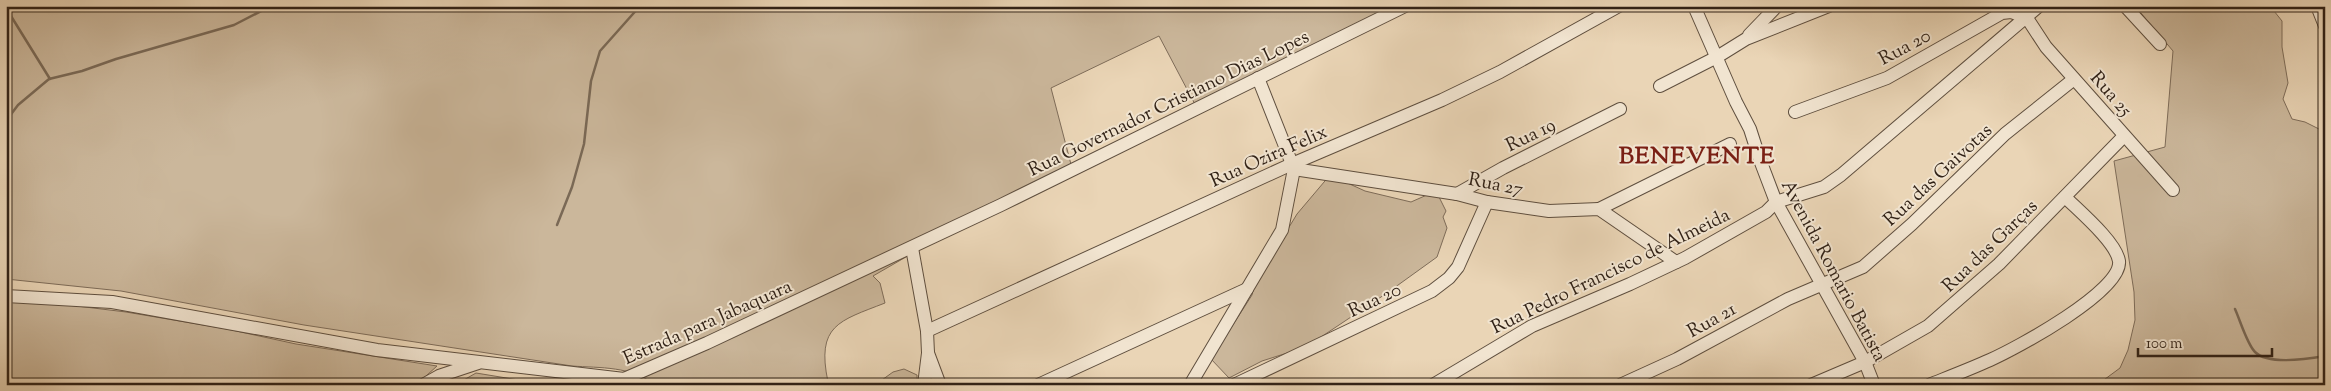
<svg xmlns="http://www.w3.org/2000/svg" width="2331" height="391" viewBox="0 0 2331 391" font-family="'Sorts Mill Goudy',serif">
<rect width="100%" height="100%" fill="#ead5b6"/>
<filter id="stains"><feTurbulence type="fractalNoise" baseFrequency=".004" numOctaves="4"/><feColorMatrix values="0 0 0 0 .2 0 0 0 0 .09 0 0 0 0 .02 0 0 0 .5 -.17"/></filter>
<radialGradient id="worn" r=".72"><stop offset=".6" stop-color="#630" stop-opacity="0"/><stop offset="1" stop-color="#630" stop-opacity=".3"/></radialGradient>
<g fill="#cbb79b" stroke="#7e6c59">
<path d="M6,6H1412L1251,81L1199,112L1159,36L1051,88L1073,172L937,239L873,276L880,283L885,303C839,321 816,325 828,382L833,385H655C632,366 600,368 572,366L304,325L121,291L6,279Z"/>
<path d="M2135,6H2270L2282,21V47L2288,83L2283,99L2292,119L2305,122L2321,130L2325,144V385H2097L2120,368L2128,350L2135,320L2134,292L2114,161L2165,147L2173,51Z"/>
<path d="M1330,175L1365,191L1411,202L1436,191L1446,211L1443,217L1447,228L1437,257L1387,293L1306,347L1262,361L1229,378L1211,359L1252,295L1254,285L1297,214Z"/>
<path d="M6,301L44,302L126,312L227,329L296,344L437,366L416,385H6Z"/>
<path d="M904,369L917,375V385H875L893,372Z"/>
<path d="M476,373L549,385H455Z"/>
</g>
<g fill="none" stroke-linecap="round" stroke-linejoin="round">
<g stroke="#7a6956" stroke-width="2.5">
<path d="M6,8L50,79"/>
<path d="M6,121L18,105L49,79L82,71L116,59L234,25L271,6"/>
<path d="M557,225L572,187L584,144L591,81L600,51L640,6"/>
<path d="M2235,309C2240,320 2247,344 2255,352C2268,365 2308,359 2325,356"/>
</g>
<defs>
<g id="minor">
<path d="M1694,6L1736,102L1750,129L1760,160L1776,202L1865,362L1874,385"/>
<path d="M2125,6L2160,44"/>
<path d="M2317,6L2325,26"/>
<path d="M2027,18L2046,47L2173,190"/>
<path d="M1749,35L1777,6"/>
<path d="M1258,78L1294,169"/>
<path d="M1660,86L1717,57L1746,39L1829,6"/>
<path d="M1795,112L1887,78L2002,13L2011,12L2027,18"/>
<path d="M1294,169L1457,194L1487,202L1549,211L1599,209L1676,262"/>
<path d="M1457,194L1503,168L1620,109"/>
<path d="M1599,209L1730,144"/>
<path d="M912,248L927,331L928,353L940,385"/>
<path d="M6,296L112,302L377,350L624,379L707,343L1001,205L1405,6"/>
<path d="M927,331L1292,164L1442,100L1500,72L1619,6"/>
<path d="M423,385L439,376L478,363"/>
<path d="M924,385L928,353"/>
<path d="M1038,385L1247,289"/>
<path d="M1190,385L1282,230L1294,169"/>
<path d="M1234,385L1432,291L1449,278L1458,267L1487,202"/>
<path d="M1433,385L1532,326L1630,284L1685,258L1766,212L1776,202L1824,187L1841,175L2039,6"/>
<path d="M1620,385L1677,359L1788,299L1863,267L1912,224L2005,134L2074,79"/>
<path d="M1811,385L1865,362L1928,326L1999,264L2124,136"/>
<path d="M1929,385C1949,377 1970,369 1990,360C2015,349 2123,291 2119,261C2116,242 2079,211 2065,197"/>
</g>
</defs>
<use href="#minor" stroke="#5f4f3f" stroke-width="14"/>
<use href="#minor" stroke="#f1e4d0" stroke-width="12"/>
</g>
<g text-anchor="middle" stroke-width="4" stroke-linejoin="round" paint-order="stroke">
<g font-size="19" fill="#312217" stroke="#f1e4d0">
<text transform="translate(1904 46) rotate(-28)" y="7">Rua 20</text>
<text transform="translate(2112 93) rotate(49)" y="7">Rua 25</text>
<text transform="translate(1168 102) rotate(-26)" y="7">Rua Governador Cristiano Dias Lopes</text>
<text transform="translate(1530 134) rotate(-26)" y="7">Rua 19</text>
<text transform="translate(1268 155) rotate(-24)" y="7">Rua Ozira Felix</text>
<text transform="translate(1937 174) rotate(-43)" y="7">Rua das Gaivotas</text>
<text transform="translate(1496 183) rotate(11)" y="7">Rua 27</text>
<text transform="translate(1989 245) rotate(-44)" y="7">Rua das Garças</text>
<text transform="translate(1610 270) rotate(-26)" y="7">Rua Pedro Francisco de Almeida</text>
<text transform="translate(1835 270) rotate(62)" y="7">Avenida Romario Batista</text>
<text transform="translate(1374 299) rotate(-25)" y="7">Rua 20</text>
<text transform="translate(1711 319) rotate(-29)" y="7">Rua 21</text>
<text transform="translate(707 321) rotate(-24)" y="7">Estrada para Jabaquara</text>
</g>
<g font-size="24" font-weight="bold" letter-spacing="1" fill="#7a1f14" stroke="#f1e4d0">
<text x="1697" y="163">BENEVENTE</text>
</g>
</g>
<rect width="2331" height="391" fill="none" stroke="#ead5b6" stroke-width="25"/>
<rect x="8" y="8" width="2316" height="376" fill="none" stroke="#312217" stroke-width="2.5"/>
<rect x="12" y="12" width="2306" height="366" fill="none" stroke="#312217"/>
<path d="M2138 348v8h134v-8" fill="none" stroke="#312217" stroke-width="2.5"/>
<text x="2146" y="348" font-size="15" fill="#312217" stroke="#f1e4d0" stroke-width="4" paint-order="stroke">100 m</text>
<rect width="100%" height="100%" filter="url(#stains)"/>
<rect width="100%" height="100%" fill="url(#worn)"/>
</svg>
